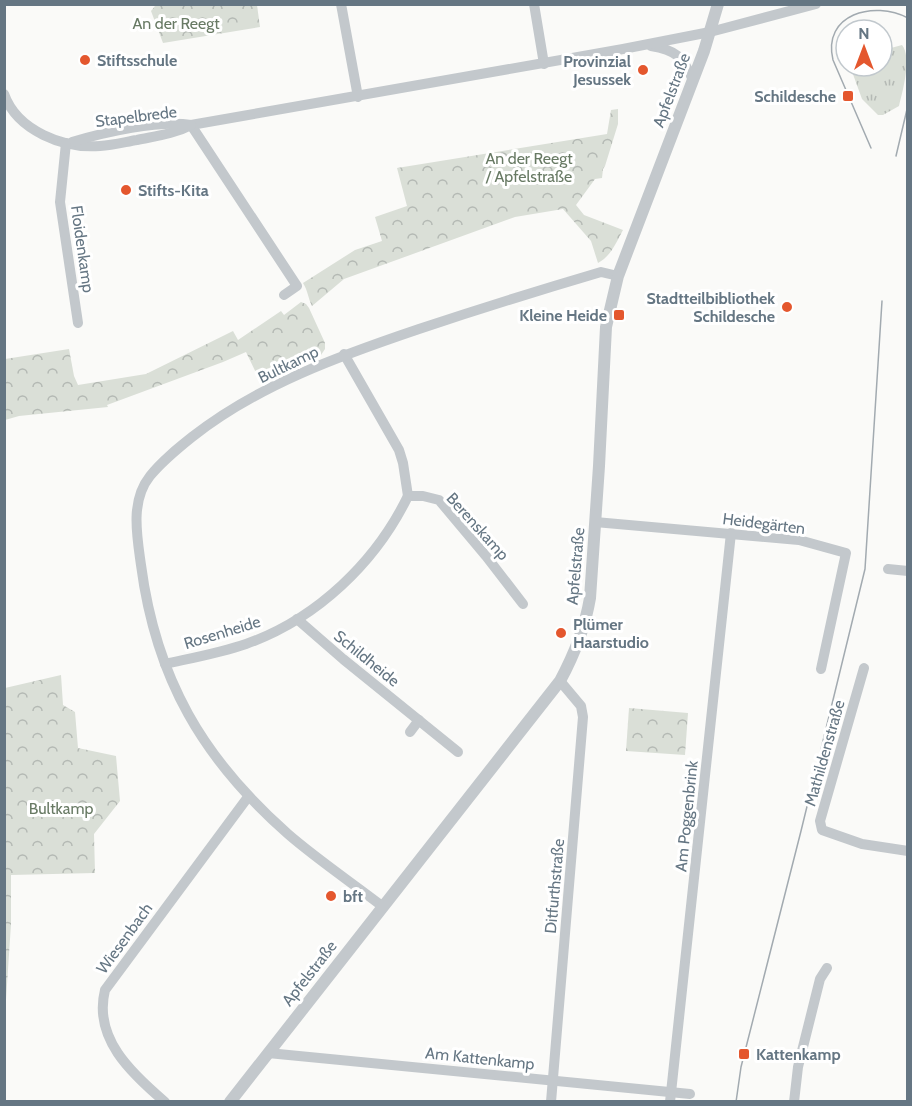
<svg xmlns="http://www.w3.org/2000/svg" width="912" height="1106" viewBox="0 0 912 1106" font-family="Cabin,sans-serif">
<defs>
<pattern id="grass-tufts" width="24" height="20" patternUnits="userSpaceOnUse" patternTransform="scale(1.5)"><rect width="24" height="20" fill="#dadfd7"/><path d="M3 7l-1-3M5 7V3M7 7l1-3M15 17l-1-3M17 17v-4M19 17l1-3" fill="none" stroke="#b4b9b4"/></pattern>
<pattern id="forest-crowns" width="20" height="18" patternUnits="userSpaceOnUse" patternTransform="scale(1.5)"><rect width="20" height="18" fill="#dadfd7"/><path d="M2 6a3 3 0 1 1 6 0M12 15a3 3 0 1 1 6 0" fill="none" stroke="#b4b9b4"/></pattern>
</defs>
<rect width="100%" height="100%" fill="#fafaf8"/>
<path fill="url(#grass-tufts)" d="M902,45C912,57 903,90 899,106L883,115H878L862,99L850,66H882V60L891,48Z"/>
<g fill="url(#forest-crowns)">
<path d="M156,5H257L260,27L163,43L151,11Z"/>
<path d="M618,109V124L605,166L603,169L602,178L595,179L576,205L584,215L623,230C616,243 611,256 598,263L591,241L563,209L515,217L344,279L312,306C308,298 308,291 303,283L355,250L382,241L375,217L407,206L397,168L607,134L611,110Z"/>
<path d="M301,302L306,304L309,308L325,343V349L321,355L279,375L273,374L260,381L246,352L223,362L107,405L108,407L19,416L5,420V359L69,349L74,376L78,385L146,374L233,331L238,340L281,311L284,315Z"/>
<path d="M61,675L63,705L75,712L78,748L116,756L120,801L94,834L95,873L11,875V924L5,1015V688Z"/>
<path d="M629,708L688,713L685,755L626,751Z"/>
</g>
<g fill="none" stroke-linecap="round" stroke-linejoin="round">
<g stroke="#c3c8cc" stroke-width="10">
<path d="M341,4L358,97"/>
<path d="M534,4L544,64"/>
<path d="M651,46C676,50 683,57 693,80"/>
<path d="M4,94C17,131 64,149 100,146C113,145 125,142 137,140C156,136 174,134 191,125L623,49L710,32L816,4"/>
<path d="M191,125L297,286L284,295"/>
<path d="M72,142C105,132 158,120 191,125"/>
<path d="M66,143L60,202L78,323"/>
<path d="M344,354L399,450L403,463L408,496H423L439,500L486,556L523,604"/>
<path d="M595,522L799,540L846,553L821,669"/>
<path d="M888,569L908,571"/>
<path d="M297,619L343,659L458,752"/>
<path d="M165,664C192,658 220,653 246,644C317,619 376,562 408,496"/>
<path d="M864,668L820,821L822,830L862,844L908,851"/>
<path d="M410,732L419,720"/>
<path d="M382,906C351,882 318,860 288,834C203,759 156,679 141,565C137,536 130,501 150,476C162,461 177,449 192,437C258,385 339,356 419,329C479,309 540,290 601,272L618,276"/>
<path d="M268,1053L690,1094"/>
<path d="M165,1102C131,1073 93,1038 105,990L248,797"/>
<path d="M551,1102L583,717L581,706L560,681"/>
<path d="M670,1102L731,533"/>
<path d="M794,1102L798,1067L820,979L827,968"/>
</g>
<path stroke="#c3c8cc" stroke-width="12" d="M230,1102L560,681C574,655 585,628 590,598L599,466L606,327L618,276L704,51L718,4"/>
<g stroke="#a2aab0" stroke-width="1.5">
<path d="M871,148L833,60C822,14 874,0 908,18"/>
<path d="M896,156L908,105"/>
<path d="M736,1102L741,1067L801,831L865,569L882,301"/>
</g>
</g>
<g fill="#e4572e" stroke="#fff" stroke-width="2">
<circle cx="85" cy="60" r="6"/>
<circle cx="643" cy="70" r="6"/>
<rect x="842" y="90" width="12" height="12" rx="3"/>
<circle cx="126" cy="190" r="6"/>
<circle cx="787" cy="307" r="6"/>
<rect x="613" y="309" width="12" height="12" rx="3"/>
<circle cx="561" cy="633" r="6"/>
<circle cx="331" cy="896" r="6"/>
<rect x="738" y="1048" width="12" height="12" rx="3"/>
</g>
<g text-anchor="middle" stroke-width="6" stroke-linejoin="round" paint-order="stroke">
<g font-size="16" fill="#687a64" stroke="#fff">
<text x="176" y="29">An der Reegt</text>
<text x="529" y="164">An der Reegt<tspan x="529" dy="18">/ Apfelstraße</tspan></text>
<text x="61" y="814">Bultkamp</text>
</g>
<g font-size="16" font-weight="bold" fill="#657683" stroke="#fff" text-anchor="start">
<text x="97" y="66">Stiftsschule</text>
<text x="631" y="67" text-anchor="end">Provinzial<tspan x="631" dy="18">Jesussek</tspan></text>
<text x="836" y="102" text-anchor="end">Schildesche</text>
<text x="138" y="196">Stifts-Kita</text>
<text x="775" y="304" text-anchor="end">Stadtteilbibliothek<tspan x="775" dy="18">Schildesche</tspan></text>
<text x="607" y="321" text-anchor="end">Kleine Heide</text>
<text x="573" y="630">Plümer<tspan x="573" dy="18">Haarstudio</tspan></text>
<text x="343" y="902">bft</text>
<text x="756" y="1060">Kattenkamp</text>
</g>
<g font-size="16" fill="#657683" stroke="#fff">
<text transform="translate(671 90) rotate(-69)" y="6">Apfelstraße</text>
<text transform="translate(136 116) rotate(-7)" y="6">Stapelbrede</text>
<text transform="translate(83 249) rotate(82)" y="6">Floidenkamp</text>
<text transform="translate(288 364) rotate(-26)" y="6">Bultkamp</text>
<text transform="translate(764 523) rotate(7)" y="6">Heidegärten</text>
<text transform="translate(478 526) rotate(48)" y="6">Berenskamp</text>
<text transform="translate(575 566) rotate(-85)" y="6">Apfelstraße</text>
<text transform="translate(222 632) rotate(-17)" y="6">Rosenheide</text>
<text transform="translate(367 658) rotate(39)" y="6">Schildheide</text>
<text transform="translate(824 753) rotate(-74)" y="6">Mathildenstraße</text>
<text transform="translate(686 816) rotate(-84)" y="6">Am Poggenbrink</text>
<text transform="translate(554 886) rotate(-85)" y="6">Ditfurthstraße</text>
<text transform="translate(124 938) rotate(-54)" y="6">Wiesenbach</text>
<text transform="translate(309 973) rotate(-52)" y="6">Apfelstraße</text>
<text transform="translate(480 1058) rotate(6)" y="6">Am Kattenkamp</text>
</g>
</g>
<rect width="912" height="1106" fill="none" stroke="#657683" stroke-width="12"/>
<g transform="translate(864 48)"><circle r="28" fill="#ffffff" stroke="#c1c8cd" stroke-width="1.5"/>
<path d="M0-4.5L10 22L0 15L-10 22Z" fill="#e4572e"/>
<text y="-9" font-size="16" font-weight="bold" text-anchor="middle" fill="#657683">N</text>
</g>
</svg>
